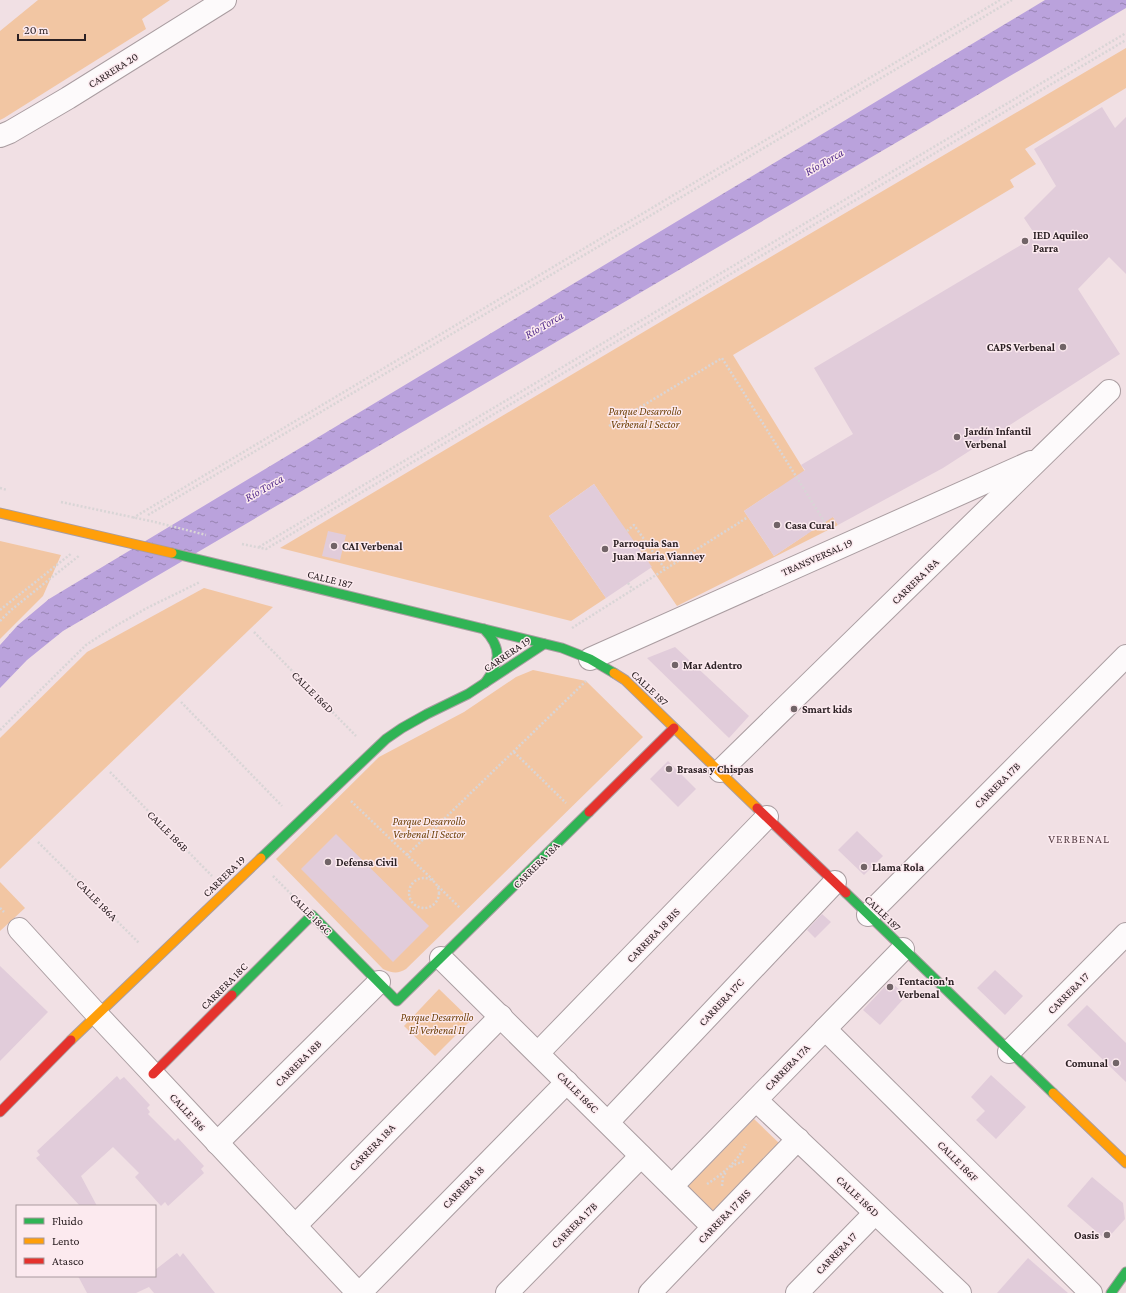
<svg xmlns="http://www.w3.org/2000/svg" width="1126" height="1293" viewBox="0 0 1126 1293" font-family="'Crimson Pro',serif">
<defs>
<pattern id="water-ripples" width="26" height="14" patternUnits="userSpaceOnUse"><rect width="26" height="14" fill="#baa2dc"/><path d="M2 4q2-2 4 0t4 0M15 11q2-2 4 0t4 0" fill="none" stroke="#9784b2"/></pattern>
</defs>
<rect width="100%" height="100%" fill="#f1e0e4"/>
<g fill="#f2c6a3" fill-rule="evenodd">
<path d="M38,0H170L142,19L146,29L4,118L0,120V31Z"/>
<path d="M1126,48V88L1025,149L1036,164L1010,180L1014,187L733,355L838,525L677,606L594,484L549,516L606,598L571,621L280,548L699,299ZM777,489L807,534L774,556L744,511Z"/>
<path d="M0,541L61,555L43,596L0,639Z"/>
<path d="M204,588L273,607L0,869V738L87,652Z"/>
<path d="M533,670L586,681L643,737L406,969C398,974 392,973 383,969L276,859L379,757L464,712L516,677Z"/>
<path d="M0,882L25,908L0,931Z"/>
<path d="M439,989L471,1020L435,1056L404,1026Z"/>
<path d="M754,1119L780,1144L709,1216L683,1191Z"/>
</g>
<path fill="url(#water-ripples)" d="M1045,0H1126V8L63,631L27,660L0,688V645L18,625L49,599Z"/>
<g fill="#e1ccda">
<path d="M1102,107L1115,128L1126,117V274L1109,257L1078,289L1120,354L943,468L838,525L833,517L774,556L744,511L805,470L801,465L853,434L814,368L1036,236L1024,218L1056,186L1034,149Z"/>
<path d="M594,484L652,567L606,598L549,516Z"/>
<path d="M328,531L346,535L340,560L322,556Z"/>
<path d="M675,647L749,716L729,738L647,658Z"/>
<path d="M668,761L696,789L678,807L650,779Z"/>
<path d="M857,831L883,856L864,875L838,850Z"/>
<path d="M336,834L429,926L393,962L301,869Z"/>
<path d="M822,914L831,922L815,938L807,930Z"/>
<path d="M0,966L48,1012L0,1061Z"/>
<path d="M995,970L1023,996L1005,1015L977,988Z"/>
<path d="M890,981L906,996L880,1025L863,1010Z"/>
<path d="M1087,1005L1126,1043V1082L1067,1025Z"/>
<path d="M991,1075L1026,1107L996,1139L976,1120L985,1111L971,1097Z"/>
<path d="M117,1076L120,1080L124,1077L150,1105L147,1108L150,1112L148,1114L175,1141L178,1138L204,1166L201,1169L204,1173L168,1206L165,1202L161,1206L135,1177L139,1173L113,1147L81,1176L97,1206H80L36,1158L40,1155L37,1151Z"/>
<path d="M1092,1177L1123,1203L1125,1219L1106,1240L1067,1206Z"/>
<path d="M177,1253L180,1257L183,1253L215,1293H154L149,1287L136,1293H87L78,1276H155V1270Z"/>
<path d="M1028,1258L1068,1293H997Z"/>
</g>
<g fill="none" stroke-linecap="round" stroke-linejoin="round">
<defs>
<g id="street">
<path d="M0,136L10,132L68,98L225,0"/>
<path d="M590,659L1031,462"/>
<path d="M720,771L1109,391"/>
<path d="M868,915L1126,656"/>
<path d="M19,929L92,1009L358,1293"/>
<path d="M441,958L713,1227"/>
<path d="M825,1029L1091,1293"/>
<path d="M1009,1052L1126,934"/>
<path d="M538,1053L767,817"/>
<path d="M756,1100L960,1293"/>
<path d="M608,1122L835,882"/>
<path d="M217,1143L379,982"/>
<path d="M672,1186L903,949"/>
<path d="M295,1226L501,1016"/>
<path d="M360,1293L567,1082"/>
<path d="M507,1293L641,1156"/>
<path d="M650,1293L798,1139"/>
<path d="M797,1293L875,1213"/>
</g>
<g id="fast">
<path d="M172,553L562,648L590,659L614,673"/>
<path d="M484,629C503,649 500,662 485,683"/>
<path d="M261,858L386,739L402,728L427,714L468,694L544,644"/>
<path d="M846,893L1053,1093"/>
<path d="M232,995L312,915L397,1001L589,812"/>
<path d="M1111,1293L1126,1272"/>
</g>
<g id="slow">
<path d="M0,513L172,553"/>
<path d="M614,673L625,680L757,808"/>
<path d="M71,1040L261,858"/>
<path d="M1053,1093L1126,1163"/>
</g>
<g id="jam">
<path d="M757,808L846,893"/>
<path d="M589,812L674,728"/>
<path d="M153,1074L232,995"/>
<path d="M0,1112L71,1040"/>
</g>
</defs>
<use href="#street" stroke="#aa9da1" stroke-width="24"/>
<use href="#fast" stroke="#aa9da1" stroke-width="11"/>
<use href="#slow" stroke="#aa9da1" stroke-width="11"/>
<use href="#jam" stroke="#aa9da1" stroke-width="11"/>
<g stroke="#d9d5d6" stroke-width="2.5" stroke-dasharray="2 2" stroke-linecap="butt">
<path d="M609,426L722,358L829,529"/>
<path d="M0,488L7,490"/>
<path d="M61,502L155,522L206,535"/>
<path d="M148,515L1012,0"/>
<path d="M133,518L1000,0"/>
<path d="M627,531L634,525L665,569"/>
<path d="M242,544L266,549L1126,40"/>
<path d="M259,547L1126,33"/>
<path d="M628,583L633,590"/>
<path d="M0,610L72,553"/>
<path d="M0,621L11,610L80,555"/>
<path d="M572,628L748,517"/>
<path d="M254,632L356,736"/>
<path d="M181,702L282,806"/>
<path d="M0,730L86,645L112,628L147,608L200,582"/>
<path d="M514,752L566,803"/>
<path d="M110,772L212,876"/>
<path d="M351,801L433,880"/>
<path d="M38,842L139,943"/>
<path d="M407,855L586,681"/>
<path d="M273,876L296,899"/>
<circle cx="424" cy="893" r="15"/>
<path d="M438,886L460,908"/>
<path d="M0,908L4,912"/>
<path d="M731,1167L736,1164L745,1161"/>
<path d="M707,1184C723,1174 738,1161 746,1144"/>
<path d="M722,1186L723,1177L726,1172"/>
</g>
<use href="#street" stroke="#fdfafb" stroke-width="22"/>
<use href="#fast" stroke="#30b455" stroke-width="9"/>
<use href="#slow" stroke="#ff9f0a" stroke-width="9"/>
<use href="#jam" stroke="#e5322d" stroke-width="9"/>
</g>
<g fill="#716467" stroke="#fceaef" stroke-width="1.5">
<circle cx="1025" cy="241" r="4"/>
<circle cx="1063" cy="347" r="4"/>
<circle cx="957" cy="437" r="4"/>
<circle cx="777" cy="525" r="4"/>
<circle cx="334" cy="546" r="4"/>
<circle cx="605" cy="549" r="4"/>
<circle cx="675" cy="665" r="4"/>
<circle cx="794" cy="709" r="4"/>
<circle cx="669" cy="769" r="4"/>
<circle cx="328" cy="862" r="4"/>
<circle cx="864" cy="867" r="4"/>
<circle cx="890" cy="987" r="4"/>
<circle cx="1116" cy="1063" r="4"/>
<circle cx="1107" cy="1235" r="4"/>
</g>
<g text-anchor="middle" stroke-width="3" stroke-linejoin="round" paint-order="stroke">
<g font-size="11" fill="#2c2124" stroke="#fceaef">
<text transform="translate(113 70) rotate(-32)" y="4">CARRERA 20</text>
<text transform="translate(817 557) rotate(-24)" y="4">TRANSVERSAL 19</text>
<text transform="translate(330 579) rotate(14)" y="4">CALLE 187</text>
<text transform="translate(915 581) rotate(-44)" y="4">CARRERA 18A</text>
<text transform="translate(507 654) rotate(-34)" y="4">CARRERA 19</text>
<text transform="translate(650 688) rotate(43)" y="4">CALLE 187</text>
<text transform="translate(313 692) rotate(45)" y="4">CALLE 186D</text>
<text transform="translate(997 785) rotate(-45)" y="4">CARRERA 17B</text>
<text transform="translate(168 831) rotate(45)" y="4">CALLE 186B</text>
<text transform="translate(536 865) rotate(-45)" y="4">CARRERA 18A</text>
<text transform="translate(224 876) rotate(-44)" y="4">CARRERA 19</text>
<text transform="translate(97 900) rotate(45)" y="4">CALLE 186A</text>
<text transform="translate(883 913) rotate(44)" y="4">CALLE 187</text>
<text transform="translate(311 914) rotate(45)" y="4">CALLE 186C</text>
<text transform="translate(653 935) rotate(-46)" y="4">CARRERA 18 BIS</text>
<text transform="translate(224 986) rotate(-45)" y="4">CARRERA 18C</text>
<text transform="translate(1068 993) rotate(-45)" y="4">CARRERA 17</text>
<text transform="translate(721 1002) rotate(-47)" y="4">CARRERA 17C</text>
<text transform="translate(298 1063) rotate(-45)" y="4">CARRERA 18B</text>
<text transform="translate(787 1067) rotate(-46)" y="4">CARRERA 17A</text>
<text transform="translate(578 1092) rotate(45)" y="4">CALLE 186C</text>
<text transform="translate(188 1112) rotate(47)" y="4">CALLE 186</text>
<text transform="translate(372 1147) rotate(-46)" y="4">CARRERA 18A</text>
<text transform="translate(958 1161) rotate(45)" y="4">CALLE 186F</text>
<text transform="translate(463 1187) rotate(-46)" y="4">CARRERA 18</text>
<text transform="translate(858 1196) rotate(43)" y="4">CALLE 186D</text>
<text transform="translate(724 1216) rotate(-46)" y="4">CARRERA 17 BIS</text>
<text transform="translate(574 1225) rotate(-45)" y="4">CARRERA 17B</text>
<text transform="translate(836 1253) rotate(-46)" y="4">CARRERA 17</text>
</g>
<g font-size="11" font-weight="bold" fill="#2c2124" stroke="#fceaef" text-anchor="start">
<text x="1033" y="239">IED Aquileo<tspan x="1033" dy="13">Parra</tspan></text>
<text x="1055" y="351" text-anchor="end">CAPS Verbenal</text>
<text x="965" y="435">Jardín Infantil<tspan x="965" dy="13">Verbenal</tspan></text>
<text x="785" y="529">Casa Cural</text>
<text x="613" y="547">Parroquia San<tspan x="613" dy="13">Juan Maria Vianney</tspan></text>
<text x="342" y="550">CAI Verbenal</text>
<text x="683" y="669">Mar Adentro</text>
<text x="802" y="713">Smart kids</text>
<text x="677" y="773">Brasas y Chispas</text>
<text x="336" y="866">Defensa Civil</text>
<text x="872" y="871">Llama Rola</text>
<text x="898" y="985">Tentacion'n<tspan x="898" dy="13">Verbenal</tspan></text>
<text x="1108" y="1067" text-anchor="end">Comunal</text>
<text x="1099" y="1239" text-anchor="end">Oasis</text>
</g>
<g font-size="11" font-style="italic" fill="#70430b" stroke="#fceaef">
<text x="645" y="415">Parque Desarrollo<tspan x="645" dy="13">Verbenal I Sector</tspan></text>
<text x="429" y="825">Parque Desarrollo<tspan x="429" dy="13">Verbenal II Sector</tspan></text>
<text x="437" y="1021">Parque Desarrollo<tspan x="437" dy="13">El Verbenal II</tspan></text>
</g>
<g font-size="12" font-style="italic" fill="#532d8c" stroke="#fceaef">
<text transform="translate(824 162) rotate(-30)" y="4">Río Torca</text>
<text transform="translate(544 325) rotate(-30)" y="4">Río Torca</text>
<text transform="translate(264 488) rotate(-30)" y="4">Río Torca</text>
</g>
<g font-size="12" letter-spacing="1" fill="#5b4349" stroke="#fceaef">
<text x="1079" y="843">VERBENAL</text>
</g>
</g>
<rect x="16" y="1205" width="140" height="72" fill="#fceaef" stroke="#a99a9e"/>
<rect x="24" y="1218" width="20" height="6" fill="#30b455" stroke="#a99a9e"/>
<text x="52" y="1225" font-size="12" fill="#2c2124">Fluido</text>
<rect x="24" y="1238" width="20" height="6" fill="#ff9f0a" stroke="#a99a9e"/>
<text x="52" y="1245" font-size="12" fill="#2c2124">Lento</text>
<rect x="24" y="1258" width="20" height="6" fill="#e5322d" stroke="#a99a9e"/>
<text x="52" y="1265" font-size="12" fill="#2c2124">Atasco</text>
<path d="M18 34v6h67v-6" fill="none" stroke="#2c2124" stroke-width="2"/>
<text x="24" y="34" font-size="12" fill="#2c2124" stroke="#fceaef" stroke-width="3" paint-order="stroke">20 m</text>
</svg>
